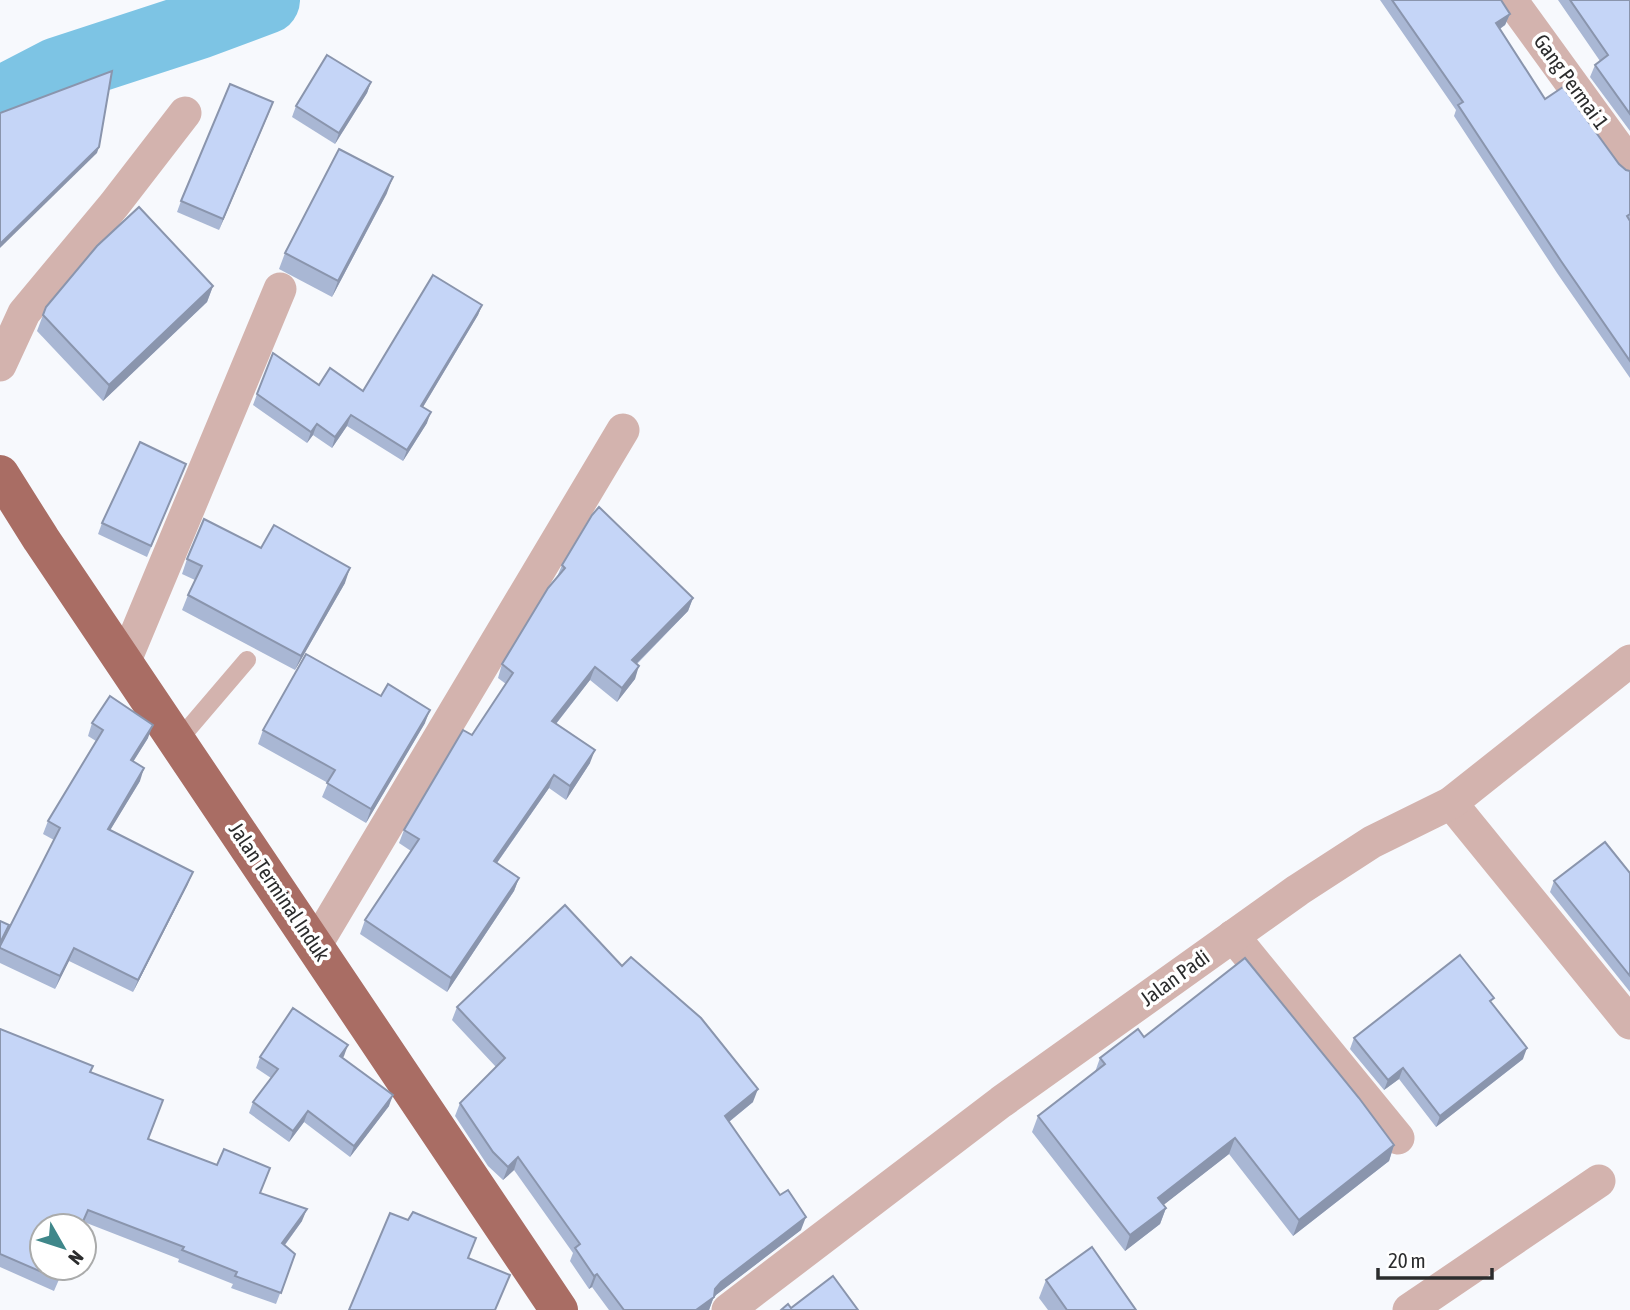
<svg xmlns="http://www.w3.org/2000/svg" width="1630" height="1310" viewBox="0 0 1630 1310" font-family="'Asap Condensed',sans-serif">
<rect width="100%" height="100%" fill="#f7f9fd"/>
<g fill="none" stroke-linecap="round" stroke-linejoin="round">
<path stroke="#7dc4e4" stroke-width="68" d="M0,101L58,71L199,25L266,0"/>
<path stroke="#d3b3ae" stroke-width="18" d="M177,742L247,660"/>
<g stroke="#d3b3ae" stroke-width="33">
<path d="M1511,0L1630,164"/>
<path d="M0,365L24,313L114,205L185,113"/>
<path d="M124,663L280,289"/>
<path d="M1451,803L1630,1023"/>
<path d="M1233,936L1398,1138"/>
<path d="M315,946L623,430"/>
<path d="M728,1310L1001,1102L1298,890L1372,842L1451,803L1630,661"/>
<path d="M1409,1310L1599,1181"/>
</g>
<path stroke="#a96d64" stroke-width="38" d="M0,474L41,539L559,1310"/>
</g>
<g fill="#a9b7d4">
<path d="M1380,0H1501L1510,14L1505,25L1500,29L1545,99L1619,164L1626,170L1630,171V378L1557,273L1454,116L1456,110Z"/>
<path d="M1558,0H1630V131L1590,77L1595,65L1600,61Z"/>
<path d="M371,82L367,93L335,144L292,117L296,106Z"/>
<path d="M273,102L219,230L177,212L181,201Z"/>
<path d="M387,193L332,297L279,269L285,253Z"/>
<path d="M213,286L207,302L103,401L37,331L43,315Z"/>
<path d="M482,305L478,315L423,407L427,423L403,461L347,426L332,448L313,435L307,443L253,405L257,394L319,385L363,391Z"/>
<path d="M186,464L147,557L98,534L102,523Z"/>
<path d="M261,548L345,583L295,670L182,610L188,595L195,580L182,574L187,559Z"/>
<path d="M562,565L693,598L688,611L637,664L635,679L617,702L590,680L556,724L590,763L566,800L549,788L497,863L519,878L514,891L447,992L360,934L365,920L411,851L399,843L404,830L472,735L506,684L498,678L502,664L557,577Z"/>
<path d="M92,723L148,738L133,762L140,781L110,830L188,884L133,992L69,961L55,989L0,963V921L9,925L4,937L54,840L43,834L48,821L96,741L88,736Z"/>
<path d="M425,723L366,823L322,797L328,783L258,744L263,730Z"/>
<path d="M1630,873V992L1550,892L1554,881Z"/>
<path d="M622,966L753,1102L729,1122L801,1230L716,1295L713,1299L709,1310H609L592,1287L589,1289L570,1261L573,1253L514,1170L503,1180L488,1166L455,1116L460,1103L496,1067L452,1020L457,1007Z"/>
<path d="M1492,1003L1523,1059L1436,1127L1399,1079L1384,1090L1350,1049L1354,1038Z"/>
<path d="M0,1029L91,1072L148,1139L261,1193L302,1221L285,1245L295,1254L276,1304L231,1288L233,1284L178,1262L179,1259L84,1222L54,1291L0,1267Z"/>
<path d="M1144,1037L1394,1145L1389,1161L1293,1236L1229,1154L1163,1205L1166,1208L1160,1224L1125,1251L1032,1132L1038,1116L1095,1072L1100,1058Z"/>
<path d="M344,1056L342,1058L389,1106L350,1157L304,1122L289,1142L249,1113L253,1102L271,1078L256,1068L260,1057Z"/>
<path d="M1046,1280L1136,1310H1048L1039,1298Z"/>
</g>
<g fill="#8a95ad">
<path d="M1510,14L1505,25L1492,34L1496,23Z"/>
<path d="M371,82L367,93L335,144L339,133Z"/>
<path d="M273,102L269,113L219,230L223,219Z"/>
<path d="M99,147L97,153L0,248V244Z"/>
<path d="M393,177L387,193L332,297L338,281Z"/>
<path d="M213,286L207,302L103,401L109,385Z"/>
<path d="M482,305L478,315L417,417L421,406Z"/>
<path d="M431,412L427,423L403,461L407,450Z"/>
<path d="M351,415L347,426L332,448L335,437Z"/>
<path d="M317,424L313,435L307,443L311,432Z"/>
<path d="M350,568L345,583L295,670L301,656Z"/>
<path d="M693,598L688,611L627,673L632,660Z"/>
<path d="M639,666L635,679L617,702L622,688Z"/>
<path d="M595,667L590,680L547,735L552,721Z"/>
<path d="M430,710L425,723L366,823L371,809Z"/>
<path d="M153,725L148,738L126,773L131,760Z"/>
<path d="M595,750L590,763L566,800L570,786Z"/>
<path d="M144,768L140,781L103,842L108,829Z"/>
<path d="M554,775L549,788L489,874L494,861Z"/>
<path d="M193,872L188,884L133,992L138,980Z"/>
<path d="M519,878L514,891L447,992L451,978Z"/>
<path d="M74,948L69,961L55,989L60,976Z"/>
<path d="M348,1045L344,1056L336,1067L340,1056Z"/>
<path d="M1527,1048L1523,1059L1436,1127L1440,1116Z"/>
<path d="M1403,1068L1399,1079L1384,1090L1388,1080Z"/>
<path d="M758,1089L753,1102L720,1129L725,1116Z"/>
<path d="M393,1095L389,1106L350,1157L354,1146Z"/>
<path d="M308,1111L304,1122L289,1142L293,1131Z"/>
<path d="M1235,1138L1229,1154L1152,1214L1158,1198Z"/>
<path d="M1394,1145L1389,1161L1293,1236L1299,1220Z"/>
<path d="M518,1157L514,1170L503,1180L508,1167Z"/>
<path d="M1166,1208L1160,1224L1125,1251L1130,1235Z"/>
<path d="M307,1209L302,1221L278,1254L282,1243Z"/>
<path d="M806,1217L801,1230L716,1295L713,1299L709,1310H696L721,1282Z"/>
<path d="M597,1274L592,1287L589,1289L594,1276Z"/>
</g>
<g fill="#c5d5f7" stroke="#8a95ad" stroke-width="2">
<path d="M1392,0H1501L1510,14L1496,23L1545,99L1563,87L1619,164L1626,170L1630,171V214L1627,216L1630,221V361L1561,261L1458,105L1463,102Z"/>
<path d="M1570,0H1630V114L1595,65L1608,55Z"/>
<path d="M327,55L371,82L339,133L296,106Z"/>
<path d="M112,71L99,147L0,244V113Z"/>
<path d="M230,84L273,102L223,219L181,201Z"/>
<path d="M339,149L393,177L338,281L285,253Z"/>
<path d="M139,207L213,286L109,385L43,315L46,307L97,246Z"/>
<path d="M433,275L482,305L421,406L431,412L407,450L351,415L335,437L317,424L311,432L257,394L273,353L319,385L330,368L363,391Z"/>
<path d="M140,442L186,464L151,546L102,523Z"/>
<path d="M599,507L693,598L632,660L639,666L622,688L595,667L552,721L595,750L570,786L554,775L494,861L519,878L451,978L365,920L419,839L404,830L463,730L472,735L513,673L502,664L548,588L565,568L562,565L592,515Z"/>
<path d="M204,519L261,548L274,525L350,568L301,656L188,595L202,566L187,559Z"/>
<path d="M306,654L381,696L388,684L430,710L371,809L327,783L335,770L263,730Z"/>
<path d="M110,696L153,725L131,760L144,768L108,829L193,872L138,980L74,948L60,976L0,948V946L60,828L48,821L103,730L92,723Z"/>
<path d="M1605,842L1630,873V976L1554,881Z"/>
<path d="M565,905L622,966L631,957L701,1018L758,1089L725,1116L780,1195L788,1190L806,1217L721,1282L715,1289L714,1297L696,1310H624L597,1274L594,1276L575,1248L580,1244L518,1157L508,1167L493,1152L460,1103L505,1058L457,1007Z"/>
<path d="M0,921L9,925L0,943Z"/>
<path d="M1460,955L1494,998L1490,1001L1527,1048L1440,1116L1403,1068L1388,1080L1354,1038Z"/>
<path d="M1245,958L1359,1098L1394,1145L1299,1220L1235,1138L1158,1198L1166,1208L1130,1235L1038,1116L1105,1064L1100,1058L1138,1029L1144,1037Z"/>
<path d="M293,1008L348,1045L340,1056L393,1095L354,1146L308,1111L293,1131L253,1102L278,1069L260,1057Z"/>
<path d="M0,1029L93,1066L90,1072L163,1100L148,1139L217,1165L224,1149L270,1168L260,1193L307,1209L282,1243L295,1254L281,1293L235,1276L237,1272L182,1250L184,1247L88,1210L81,1226H42V1268H63L58,1279L0,1254Z"/>
<path d="M413,1212L476,1238L468,1258L510,1275L495,1310H349L390,1213L408,1220Z"/>
<path d="M1092,1247L1136,1310H1067L1046,1280Z"/>
<path d="M833,1276L858,1310H781L788,1304L791,1308Z"/>
</g>
<g text-anchor="middle" stroke-width="7" stroke-linejoin="round" paint-order="stroke">
<g font-size="21" fill="#2b2c2d" stroke="#fff">
<text transform="translate(1571 82) rotate(54)" y="7">Gang Permai 1</text>
<text transform="translate(279 892) rotate(56)" y="7">Jalan Terminal Induk</text>
<text transform="translate(1175 978) rotate(-36)" y="7">Jalan Padi</text>
</g>
</g>
<g transform="translate(63 1247) rotate(129)"><circle r="33" fill="#ffffff" stroke="#aaabab" stroke-width="2"/>
<path d="M0-5L12 26L0 18L-12 26Z" fill="#3f878a"/>
<text y="-10" font-size="19" font-weight="bold" text-anchor="middle" fill="#2b2c2d">N</text>
</g>
<path d="M1378 1268v10h114v-10" fill="none" stroke="#2b2c2d" stroke-width="3.5"/>
<text x="1388" y="1268" font-size="21" fill="#2b2c2d" stroke="#ffffff" stroke-width="5" paint-order="stroke">20 m</text>
</svg>
